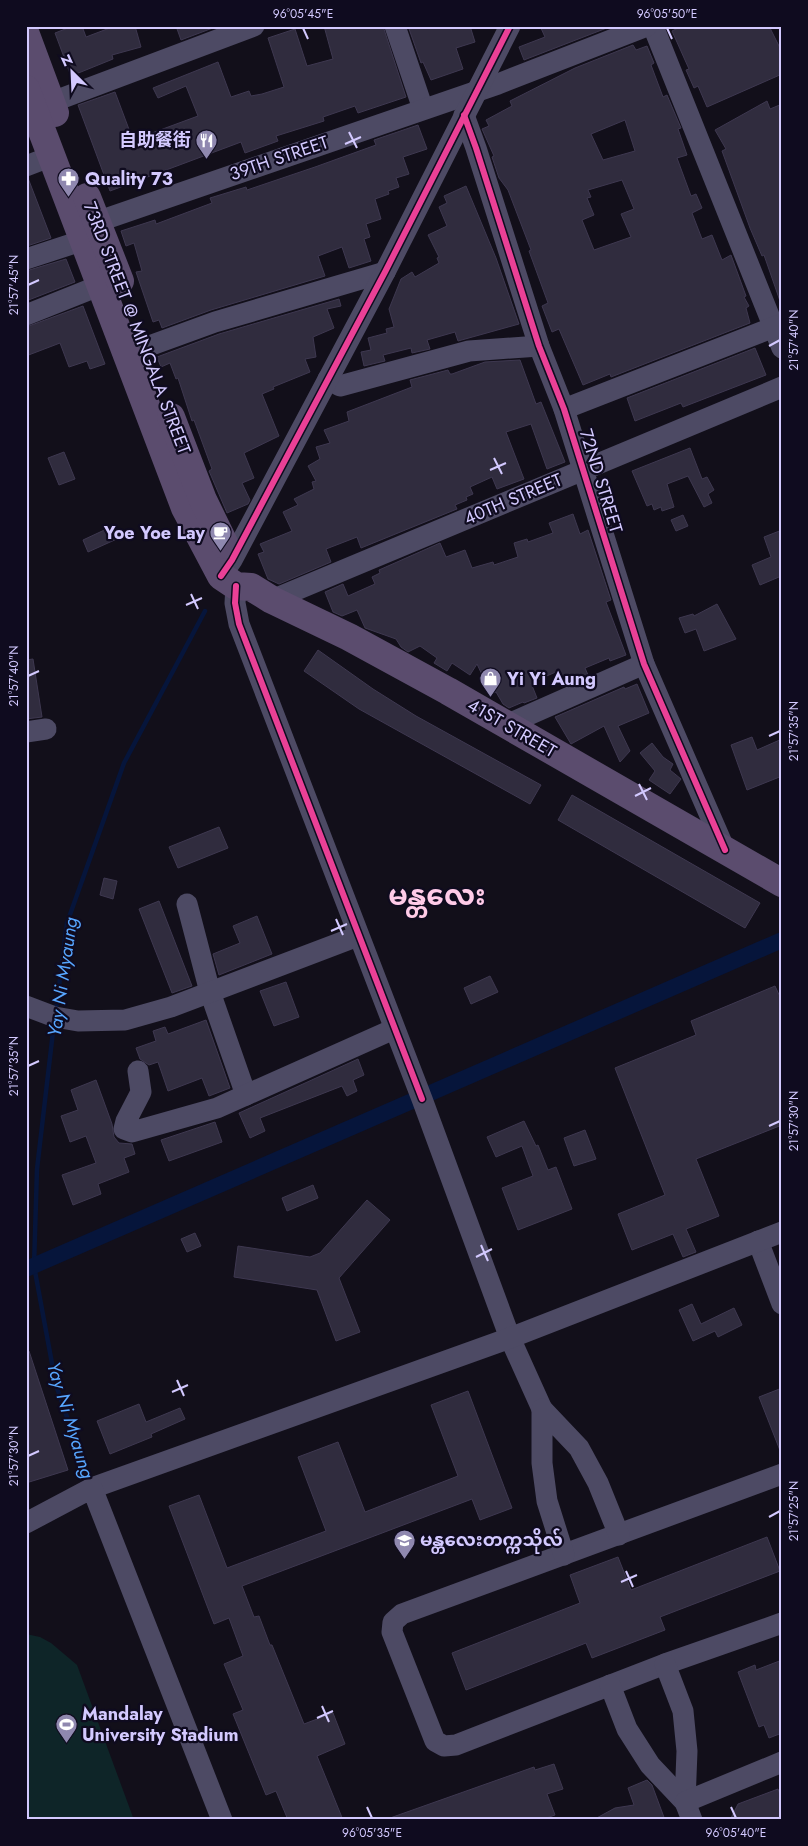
<svg xmlns="http://www.w3.org/2000/svg" width="808" height="1846" viewBox="0 0 808 1846" font-family="Jost,'Noto Sans SC','Noto Sans Myanmar',sans-serif">
<rect width="100%" height="100%" fill="#120f1a"/>
<path fill="#0e2528" d="M26,1634L40,1637L51,1643L77,1665L134,1820H26Z"/>
<g fill="none" stroke-linecap="round" stroke-linejoin="round">
<g stroke="#06153b" stroke-width="4.5">
<path d="M56,1010L67,923L124,763L205,611"/>
<path d="M54,1023L37,1169L34,1266L56,1385L90,1484"/>
</g>
<path stroke="#06153b" stroke-width="16" d="M26,1269L782,940"/>
</g>
<g fill="#302c3e" stroke="#3e3850" fill-rule="evenodd">
<path d="M73,26H82L86,37L115,26H135L141,47L112,55L113,59L71,76L55,33Z"/>
<path d="M176,26H218L181,40Z"/>
<path d="M324,26H383L406,97L358,113L355,106L323,117L324,121L276,136L278,141L245,153L241,142L110,191L78,105L115,92L133,140L198,116L186,86L158,98L153,88L218,62L231,97L249,91L251,96L262,94L284,87L268,38L295,29L307,66L333,59Z"/>
<path d="M408,26H470L475,42L456,48L463,69L431,80L423,62L421,63Z"/>
<path d="M540,26H612L524,60L519,47L545,37Z"/>
<path d="M682,26H769L782,52V74L707,107L698,86L694,88L686,70L689,69L672,31Z"/>
<path d="M633,45L636,50L647,46L654,63L651,65L663,97L667,95L681,128L678,129L687,155L677,158L691,196L696,194L702,208L692,213L702,239L712,235L722,260L731,255L746,296L744,297L749,306L746,308L750,323L611,377L610,374L583,385L559,329L552,332L542,306L548,303L529,251L531,250L508,190L499,178L492,157L494,156L482,129L489,126L486,120L512,106L510,101L575,68ZM625,120L635,151L603,160L591,134ZM622,180L634,209L621,214L631,237L594,250L582,220L594,215L587,198L591,197L588,190Z"/>
<path d="M767,101L770,109L782,104L780,301L764,255L762,256L750,228L722,151L726,149L715,130Z"/>
<path d="M418,125L427,149L403,157L409,174L396,178L399,187L388,191L389,194L375,199L381,219L366,224L370,237L364,239L371,261L349,268L342,247L318,256L325,276L211,310L162,328L159,320L153,322L136,272L142,271L134,243L126,246L121,231L155,220L156,224L212,203L210,198L246,187L247,190L315,167L376,145L374,140Z"/>
<path d="M26,178H28L51,238L27,246Z"/>
<path d="M466,186L496,258L519,324L458,341L455,332L427,340L430,349L412,353L411,348L383,355L385,361L364,366L361,352L371,350L368,338L387,333L386,329L394,327L389,309L401,279L412,272L415,277L439,263L437,258L439,257L428,235L447,226L439,207L447,203L444,196Z"/>
<path d="M66,259L75,282L26,301V271Z"/>
<path d="M339,299L341,306L327,309L334,328L313,337L316,357L305,359L310,372L273,387L274,389L262,394L279,436L244,453L254,478L242,483L250,500L248,504L227,513L209,471L212,469L194,420L192,421L178,378L176,379L170,363L161,367L157,357L219,334Z"/>
<path d="M83,306L105,364L90,369L87,361L69,367L60,343L26,356V327Z"/>
<path d="M755,348L766,375L683,407L681,403L635,421L627,398Z"/>
<path d="M520,360L536,404L541,402L565,462L547,469L531,424L506,432L524,479L497,489L492,477L470,487L473,494L466,497L467,500L455,505L457,509L361,548L357,537L326,549L331,562L279,584L268,579L258,554L264,552L260,544L292,531L283,512L298,505L294,499L314,489L312,482L316,481L308,466L320,459L316,447L330,443L324,430L349,421L347,412L412,387L410,380L448,370L450,374H452L485,362Z"/>
<path d="M690,448L702,479L707,477L714,490L708,494L712,503L704,507L688,476L667,484L674,507L662,511L661,507L654,510L652,504L647,506L632,471Z"/>
<path d="M64,452L75,479L59,485L48,458Z"/>
<path d="M573,514L580,534L588,530L611,600L606,602L626,655L610,661L609,658L585,668L588,675L571,683L569,678L562,681L558,671L531,683L537,698L524,703L523,702L509,708L503,704L496,692L491,694L477,664L470,675L452,663L447,671L434,663L437,658L420,646L408,652L401,647L396,639L365,628L357,610L342,616L333,612L325,592L343,584L348,596L375,584L372,577L380,573L379,570L440,543L446,557L465,550L472,568L493,562L494,565L518,557L514,543L527,539L528,542L553,533L549,523Z"/>
<path d="M683,515L688,526L676,531L671,520Z"/>
<path d="M113,526L119,538L88,552L83,540Z"/>
<path d="M782,530V581L779,577L760,585L752,565L771,557L764,537Z"/>
<path d="M717,604L736,639L704,651L696,629L685,633L679,618L693,614L694,616Z"/>
<path d="M318,650L373,689L416,716L541,785L530,804L359,709L304,671Z"/>
<path d="M33,659L42,717L26,719V660Z"/>
<path d="M637,684L649,713L618,726L630,751L620,762L604,726L571,744L555,717L624,687L625,689Z"/>
<path d="M752,737L757,750L782,739V776L747,790L731,745Z"/>
<path d="M652,743L663,757L673,764L670,770L681,779L670,794L649,780L655,771L640,753Z"/>
<path d="M572,795L760,903L745,928L558,820Z"/>
<path d="M219,827L228,848L178,868L169,847Z"/>
<path d="M104,878L117,881L113,899L100,895Z"/>
<path d="M159,901L192,986L172,993L139,909Z"/>
<path d="M257,916L272,954L219,975L213,954L240,943L233,926Z"/>
<path d="M490,976L498,992L471,1004L464,988Z"/>
<path d="M286,982L299,1017L274,1026L260,991Z"/>
<path d="M775,986L782,1001V1125L696,1159L719,1216L686,1229L696,1252L683,1257L673,1234L632,1250L618,1214L665,1195L615,1068L696,1035L691,1021Z"/>
<path d="M206,1020L230,1088L209,1096L202,1078L168,1091L158,1062L149,1065L140,1059L136,1048L156,1041L153,1031L165,1027L168,1034Z"/>
<path d="M358,1059L364,1075L353,1080L357,1091L347,1096L342,1086L260,1118L265,1131L250,1138L239,1113Z"/>
<path d="M96,1080L112,1124L114,1137L119,1143L132,1144L135,1154L124,1158L129,1172L98,1184L101,1194L73,1205L62,1175L96,1163L86,1136L70,1142L61,1116L78,1110L71,1090Z"/>
<path d="M524,1121L536,1146L538,1145L548,1170L556,1167L572,1209L518,1230L502,1188L533,1176L522,1146L496,1157L487,1137Z"/>
<path d="M215,1122L222,1142L169,1161L161,1140Z"/>
<path d="M585,1130L596,1159L574,1166L564,1138Z"/>
<path d="M313,1185L318,1198L287,1211L282,1198Z"/>
<path d="M367,1200L390,1220L339,1278L360,1332L336,1341L317,1290L234,1277L238,1246L310,1257L320,1253Z"/>
<path d="M195,1233L201,1246L187,1252L181,1239Z"/>
<path d="M692,1304L701,1324L734,1308L742,1325L718,1337L715,1331L693,1341L679,1310Z"/>
<path d="M29,1351L68,1470L26,1483V1352Z"/>
<path d="M782,1388V1453H781L759,1397Z"/>
<path d="M468,1391L512,1508L480,1520L472,1499L242,1586L254,1617L259,1616L270,1645H272L304,1724L333,1713L345,1744L317,1756L343,1820H288L276,1791L266,1795L233,1714L243,1710L224,1664L243,1656L229,1618L214,1624L169,1506L199,1495L227,1568L326,1531L298,1457L338,1442L365,1512L458,1476L431,1405Z"/>
<path d="M139,1404L146,1422L180,1408L185,1419L151,1434L152,1437L110,1454L97,1421Z"/>
<path d="M767,1537L780,1571L660,1617L665,1630L592,1658L586,1643L466,1690L452,1653L580,1603L570,1575L618,1557L631,1590Z"/>
<path d="M782,1660V1733L769,1738L764,1725L759,1727L738,1672L755,1665L756,1670Z"/>
<path d="M554,1764L563,1789L547,1794L555,1815L541,1820H390V1818L534,1767L535,1770Z"/>
<path d="M647,1780L652,1785L665,1820H593L615,1808L634,1805L628,1788Z"/>
<path d="M778,1789L782,1800V1820H730L738,1804Z"/>
</g>
<g fill="none" stroke-linecap="round" stroke-linejoin="round">
<g stroke="#4d4a64" stroke-width="21">
<path d="M395,26L423,109"/>
<path d="M653,26L782,348"/>
<path d="M36,108L254,26"/>
<path d="M464,115L476,148L539,346L564,409L644,664L725,850"/>
<path d="M26,166L52,156"/>
<path d="M82,227L498,84L647,26"/>
<path d="M26,259L84,240"/>
<path d="M26,315L101,285"/>
<path d="M127,354L215,322L385,272"/>
<path d="M328,379L340,386L469,351L539,346"/>
<path d="M564,409L782,324"/>
<path d="M221,576L232,560L385,272L510,26"/>
<path d="M236,586L235,603L239,624L422,1099L510,1338L542,1409"/>
<path d="M272,600L782,387"/>
<path d="M506,725L644,664"/>
<path d="M26,732L46,729"/>
<path d="M187,904L210,992L246,1095"/>
<path d="M26,1006L55,1017L78,1021L125,1020L171,1007L358,936"/>
<path d="M138,1071L141,1092L126,1121L124,1129L132,1132L217,1108L394,1029"/>
<path d="M758,1241L782,1304"/>
<path d="M782,1474L402,1614L393,1622L392,1632L435,1741L444,1746L456,1745L665,1664L782,1623"/>
<path d="M92,1488L510,1338L782,1232"/>
<path d="M26,1523L92,1488L222,1820"/>
<path d="M564,1555L547,1501L542,1463V1409L579,1448L598,1483L619,1535"/>
<path d="M665,1664L683,1711L687,1751L685,1802"/>
<path d="M610,1685L627,1729L650,1765L685,1802L692,1820"/>
<path d="M685,1802L782,1762"/>
</g>
<g stroke="#5b4c6e" stroke-width="28">
<path d="M26,35L55,113"/>
<path d="M26,89L185,508L221,576L236,586L251,587L272,600L349,637L448,691L782,883"/>
<path d="M87,197L120,281"/>
<path d="M171,417L203,500L225,545"/>
</g>
<defs>
<g id="cycleway">
<path d="M464,115L476,148L539,346L564,409L644,664L725,850"/>
<path d="M221,576L232,560L385,272L510,26"/>
<path d="M236,586L235,603L239,624L422,1099"/>
</g>
</defs>
<use href="#cycleway" stroke="#0f0b1f" stroke-width="9"/>
<use href="#cycleway" stroke="#ea4096" stroke-width="6"/>
</g>
<path fill="none" stroke="#d3c9ff" stroke-width="2" d="M303,28L308,39M667,28L672,39M349,132L357,148M345,144L361,137M28,285L39,280M769,346L780,340M494,458L502,474M490,470L506,463M191,594L198,609M186,605L202,598M28,676L39,671M769,736L780,731M639,784L647,800M635,796L651,788M336,919L343,935M331,931L347,924M28,1066L39,1061M769,1126L780,1121M481,1245L488,1261M476,1257L492,1249M177,1380L184,1396M172,1392L188,1385M28,1456L39,1451M769,1517L780,1511M626,1571L633,1587M621,1582L637,1575M322,1706L329,1722M317,1718L333,1711M367,1807L372,1818M731,1807L736,1818"/>
<defs>
<symbol id="restaurant-pin" viewBox="-11 -11 22 30"><path d="M0 17L-7.5 6A9.5 9.5 0 1 1 7.5 6Z" fill="#8f88af" stroke="#0f0b1f"/><path d="M-5-6h1v4h1v-4h1v4h1v-4h1v5L-1.5 .5V6h-2V.5L-5-1ZM5-6V6H3V1.5H1.5Q1.5-4 5-6Z" fill="#fff"/></symbol>
<symbol id="pharmacy-pin" viewBox="-11 -11 22 30"><path d="M0 17L-7.5 6A9.5 9.5 0 1 1 7.5 6Z" fill="#8f88af" stroke="#0f0b1f"/><path d="M-2-6h4v4h4v4h-4v4h-4v-4h-4v-4h4Z" fill="#fff"/></symbol>
<symbol id="cafe-pin" viewBox="-11 -11 22 30"><path d="M0 17L-7.5 6A9.5 9.5 0 1 1 7.5 6Z" fill="#8f88af" stroke="#0f0b1f"/><path d="M-5.5-4.5H6V0H3Q3 3.5 0 3.5H-2.5Q-5.5 3.5-5.5 0ZM3-3.2v2h1.7v-2ZM-6 4.5H4V6H-6Z" fill="#fff"/></symbol>
<symbol id="shop-pin" viewBox="-11 -11 22 30"><path d="M0 17L-7.5 6A9.5 9.5 0 1 1 7.5 6Z" fill="#8f88af" stroke="#0f0b1f"/><path d="M-5-2.5h2.3a2.7 3.5 0 0 1 5.4 0H5L5.5 6h-11ZM-1.5-2.5h3a1.5 2.3 0 0 0-3 0Z" fill="#fff"/></symbol>
<symbol id="university-pin" viewBox="-11 -11 22 30"><path d="M0 17L-7.5 6A9.5 9.5 0 1 1 7.5 6Z" fill="#8f88af" stroke="#0f0b1f"/><path d="M0-5L7-2L0 1L-7-2ZM-4 1L0 2.5L4 1V4Q0 6-4 4Z" fill="#fff"/></symbol>
<symbol id="stadium-pin" viewBox="-11 -11 22 30"><path d="M0 17L-7.5 6A9.5 9.5 0 1 1 7.5 6Z" fill="#8f88af" stroke="#0f0b1f"/><path d="M0-5a6.5 5 0 1 0 0 10a6.5 5 0 1 0 0-10ZM-3.5-1.8h7v3.6h-7Z" fill="#fff"/></symbol>
</defs>
<g fill-rule="evenodd">
<use href="#restaurant-pin" x="194" y="128" width="25" height="34"/>
<use href="#pharmacy-pin" x="56" y="166" width="25" height="34"/>
<use href="#cafe-pin" x="208" y="520" width="25" height="34"/>
<use href="#shop-pin" x="478" y="666" width="25" height="34"/>
<use href="#university-pin" x="392" y="1528" width="25" height="34"/>
<use href="#stadium-pin" x="54" y="1712" width="25" height="34"/>
</g>
<g text-anchor="middle" stroke-width="4.5" stroke-linejoin="round" paint-order="stroke">
<g font-size="18" font-weight="bold" fill="#d3c9ff" stroke="#0f0b1f" text-anchor="start">
<text x="191" y="146" text-anchor="end">自助餐街</text>
<text x="85" y="185">Quality 73</text>
<text x="205" y="539" text-anchor="end">Yoe Yoe Lay</text>
<text x="507" y="685">Yi Yi Aung</text>
<text x="420" y="1546">မန္တလေးတက္ကသိုလ်</text>
<text x="82" y="1720">Mandalay<tspan x="82" dy="21">University Stadium</tspan></text>
</g>
<g font-size="18" fill="#d3c9ff" stroke="#0f0b1f">
<text transform="translate(279 158) rotate(-19)" y="6">39TH STREET</text>
<text transform="translate(137 328) rotate(69)" y="6">73RD STREET @ MINGALA STREET</text>
<text transform="translate(601 481) rotate(73)" y="6">72ND STREET</text>
<text transform="translate(513 499) rotate(-23)" y="6">40TH STREET</text>
<text transform="translate(512 728) rotate(30)" y="6">41ST STREET</text>
</g>
<g font-size="19" font-style="italic" fill="#57a6ff" stroke="#0f0b1f">
<text transform="translate(62 977) rotate(-82)" y="7">Yay Ni Myaung</text>
<text transform="translate(71 1420) rotate(73)" y="7">Yay Ni Myaung</text>
</g>
<g font-size="28" font-weight="bold" fill="#ffcbe8" stroke="#0f0b1f">
<text x="437" y="905">မန္တလေး</text>
</g>
</g>
<rect width="808" height="1846" fill="none" stroke="#0f0b1f" stroke-width="55"/>
<g transform="translate(72 72) rotate(336)" stroke="#0f0b1f" stroke-width="4" paint-order="stroke">
<path d="M0-4L9 19L0 12L-9 19Z" fill="#d3c9ff"/>
<text y="-8" font-size="14" font-weight="bold" text-anchor="middle" fill="#d3c9ff">N</text>
</g>
<rect x="28" y="28" width="752" height="1790" fill="none" stroke="#d3c9ff" stroke-width="2"/>
<g font-size="12" text-anchor="middle" fill="#d3c9ff">
<text x="303" y="18">96°05'45"E</text>
<text x="667" y="18">96°05'50"E</text>
<text transform="translate(14 285) rotate(-90)" y="4">21°57'45"N</text>
<text transform="translate(794 340) rotate(-90)" y="4">21°57'40"N</text>
<text transform="translate(14 676) rotate(-90)" y="4">21°57'40"N</text>
<text transform="translate(794 731) rotate(-90)" y="4">21°57'35"N</text>
<text transform="translate(14 1066) rotate(-90)" y="4">21°57'35"N</text>
<text transform="translate(794 1121) rotate(-90)" y="4">21°57'30"N</text>
<text transform="translate(14 1456) rotate(-90)" y="4">21°57'30"N</text>
<text transform="translate(794 1511) rotate(-90)" y="4">21°57'25"N</text>
<text x="372" y="1837">96°05'35"E</text>
<text x="736" y="1837">96°05'40"E</text>
</g>
</svg>
